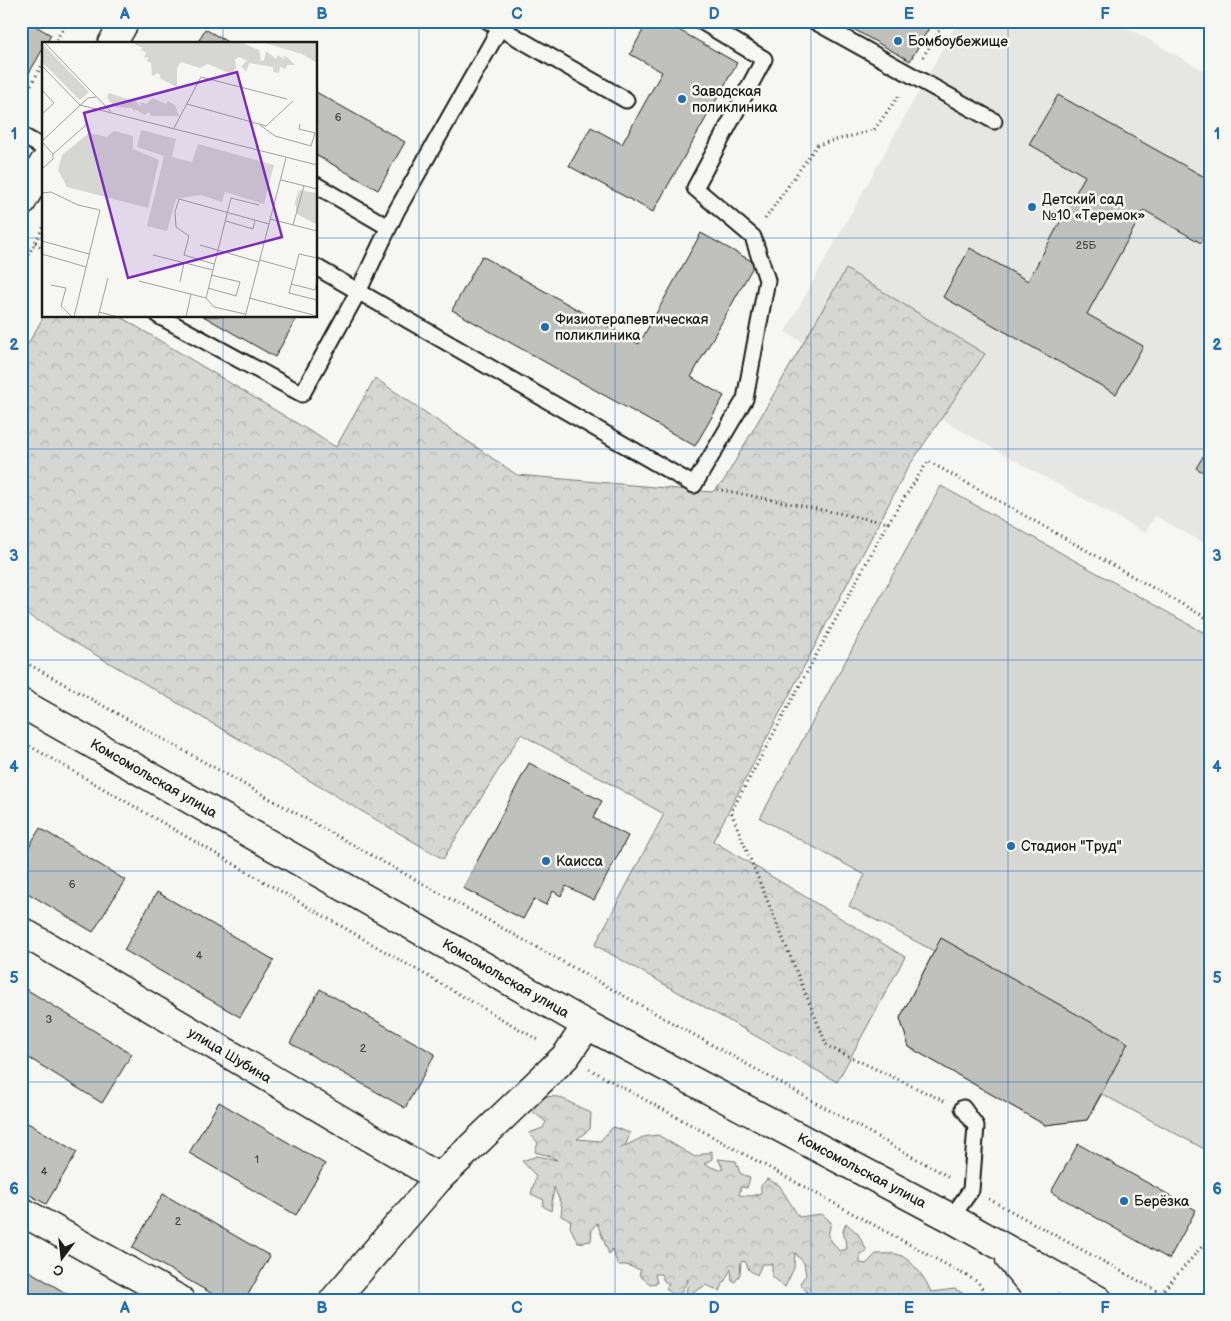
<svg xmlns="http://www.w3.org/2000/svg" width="1231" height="1321" viewBox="0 0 1231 1321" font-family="'Balsamiq Sans',sans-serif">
<defs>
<pattern id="forest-crowns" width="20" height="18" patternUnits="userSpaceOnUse" patternTransform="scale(1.25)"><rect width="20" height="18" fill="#d6d6d2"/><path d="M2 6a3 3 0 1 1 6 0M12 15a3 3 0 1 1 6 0" fill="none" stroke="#b7b7b4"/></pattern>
</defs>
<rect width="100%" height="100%" fill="#f6f6f2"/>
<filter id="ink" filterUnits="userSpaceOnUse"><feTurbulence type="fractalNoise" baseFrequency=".02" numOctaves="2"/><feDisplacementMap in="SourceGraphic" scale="10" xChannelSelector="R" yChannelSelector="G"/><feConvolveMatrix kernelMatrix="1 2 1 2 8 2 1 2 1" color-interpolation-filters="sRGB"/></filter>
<g filter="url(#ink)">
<path fill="#e6e6e2" d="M958,21H1115L1210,74V546L1155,516L1145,533L785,332Z"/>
<path fill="#d6d6d2" stroke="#797977" d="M941,486L1210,636V1152L1102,1094L1087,1120L1045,1125L909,1047L900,1018L934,951L849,906L865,875L760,818Z"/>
<g fill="url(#forest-crowns)" stroke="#797977">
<path d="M846,269L985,354L907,469L713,841L905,957L837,1082L595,945L664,814L521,734L443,859L21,611V356L44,316H119L336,447L375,378L517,475L712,492L723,482Z"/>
<path d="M542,1096L559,1097L591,1113L590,1129L577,1139L600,1141L613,1127L630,1133L626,1144L621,1148L643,1137L658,1135L695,1157L712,1151V1159L704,1164L719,1170L723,1169L718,1159L736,1161L740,1173L750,1178L747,1188L741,1187L739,1195L751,1196L761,1193V1186L767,1179L779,1185L799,1217L822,1214L831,1222L828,1236L839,1251L847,1249L843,1231L846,1223L858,1234L867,1251L860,1254V1263L866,1264L876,1254C883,1254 894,1253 900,1255C913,1261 926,1279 931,1292L955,1289L968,1296V1300H813L800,1283L806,1275L804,1263L795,1253L794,1268L785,1287L772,1276V1264H762L757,1275L749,1270L745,1261L741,1262L740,1274L735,1282L732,1280L731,1269L723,1284L720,1291L706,1285L696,1291L686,1295L688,1279L680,1294H672L666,1288L669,1284L664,1281L661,1274H655L657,1283L650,1284L639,1275L641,1270L626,1265H618L612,1249L609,1254L597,1223L592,1229L591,1241L578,1243L570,1227L571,1221L561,1216L562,1207L554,1187L551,1211L543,1206L544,1200L531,1194L536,1176L522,1161L537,1156L557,1160L550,1156L535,1152L538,1143L529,1133L543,1128L546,1122L527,1107Z"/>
</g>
<g fill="#c0c0bd" stroke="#1c1c1c">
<path d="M21,21H27L51,35L46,44H44V47L21,87Z"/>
<path d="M648,21H663L737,63L653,212L569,166L591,127L622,144L662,72L630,54Z"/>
<path d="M839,21H933L910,61Z"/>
<path d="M205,29L231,44H197Z"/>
<path d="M316,92L405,142L378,190L316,155Z"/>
<path d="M1058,95L1210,180V228L1201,243L1144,210L1087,314L1143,346L1116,394L943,297L970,248L1028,281L1085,176L1029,144Z"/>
<path d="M701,233L755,263L691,377L724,396L695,446L452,310L482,256L639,344Z"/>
<path d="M203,316H298L275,357Z"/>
<path d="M1209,447L1210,448V476L1196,468Z"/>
<path d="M529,763L602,801L593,818L628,836L594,900L566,886L561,896L553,891L546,905L534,899L523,919L463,888Z"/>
<path d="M40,828L125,880L93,932L21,889V860Z"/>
<path d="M157,892L274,960L240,1017L124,950Z"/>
<path d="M941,938L1128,1043L1087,1120L1045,1125L909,1047L900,1018Z"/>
<path d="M21,986L132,1054L102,1103L21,1053Z"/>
<path d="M320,989L435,1054L405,1108L290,1043Z"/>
<path d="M219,1102L325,1164L296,1215L189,1153Z"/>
<path d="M21,1119L77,1152L46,1204L21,1190Z"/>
<path d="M1078,1144L1196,1210L1169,1259L1051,1192Z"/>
<path d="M163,1194L270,1256L245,1300H223L132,1248Z"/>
<path d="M21,1266L72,1297L70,1300H21Z"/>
</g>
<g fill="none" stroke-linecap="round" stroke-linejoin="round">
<defs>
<g id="service">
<path d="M488,21L626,100"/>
<path d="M814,21L994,121"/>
<path d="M21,135L44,148"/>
<path d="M316,185L388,227"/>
<path d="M316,267L694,485L745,399L767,280L753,237L695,188L764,59L701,21"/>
<path d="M159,316L302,394L358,292L397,210L504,21"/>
<path d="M951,1218L971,1190L976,1126L963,1108"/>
</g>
<g id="minor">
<path d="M21,931L439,1178"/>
<path d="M21,1211L180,1300"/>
<path d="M334,1300L439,1178L566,1056L587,1025"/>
</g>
<g id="tertiary">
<path d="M112,44L125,21"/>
<path d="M21,203L44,163"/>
<path d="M21,703L587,1025L951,1218L1098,1300"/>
<path d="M1010,1259L1045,1300"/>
</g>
</defs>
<use href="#service" stroke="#1c1c1c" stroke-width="19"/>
<use href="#minor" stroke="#1c1c1c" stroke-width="31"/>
<use href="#tertiary" stroke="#1c1c1c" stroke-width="31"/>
<g stroke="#1c1c1c" stroke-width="3" stroke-dasharray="1 4" stroke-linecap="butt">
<path d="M56,21L64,26"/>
<path d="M54,44L67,21"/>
<path d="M923,57L945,21"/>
<path d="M21,102L44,62"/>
<path d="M765,219L817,145L874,130L900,94"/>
<path d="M35,243L44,249"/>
<path d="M21,268L44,226"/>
<path d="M717,489L888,523L928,461L1210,620"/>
<path d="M888,523L731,812L827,1046L944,1101"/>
<path d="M21,660L951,1178"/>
<path d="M21,741L540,1041"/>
<path d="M589,1069L978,1282L989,1300"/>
<path d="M989,1199L1161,1293L1171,1300"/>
<path d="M1161,1293L1206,1242L1210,1241"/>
</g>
<use href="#service" stroke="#f6f6f2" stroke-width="15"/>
<use href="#minor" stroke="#f6f6f2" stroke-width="28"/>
<use href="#tertiary" stroke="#f6f6f2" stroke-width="28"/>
</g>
</g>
<path fill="none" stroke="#1f6fb2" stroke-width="1" stroke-opacity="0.55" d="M223,21V44M419,21V1300M615,21V1300M811,21V1300M1008,21V1300M21,238H44M316,238H1210M223,316V1300M21,449H1210M21,660H1210M21,871H1210M21,1082H1210"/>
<g fill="#1f6fb2" stroke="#f6f6f2" stroke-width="2">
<circle cx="898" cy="41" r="5"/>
<circle cx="682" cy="99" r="5"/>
<circle cx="1032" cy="207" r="5"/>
<circle cx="545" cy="327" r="5"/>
<circle cx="1011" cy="846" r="5"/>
<circle cx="546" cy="861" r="5"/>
<circle cx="1124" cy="1201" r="5"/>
</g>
<g text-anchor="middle" stroke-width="5" stroke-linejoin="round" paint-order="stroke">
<g font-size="11" fill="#454544">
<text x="338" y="121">6</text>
<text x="1086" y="249">25Б</text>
<text x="72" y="888">6</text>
<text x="199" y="959">4</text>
<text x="49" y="1023">3</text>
<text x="363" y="1052">2</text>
<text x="257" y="1163">1</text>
<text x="44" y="1175">4</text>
<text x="178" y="1225">2</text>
</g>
<g font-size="14" fill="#1c1c1c" stroke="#f6f6f2" text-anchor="start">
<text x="908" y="46">Бомбоубежище</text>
<text x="692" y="96">Заводская<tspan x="692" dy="16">поликлиника</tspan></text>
<text x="1042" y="204">Детский сад<tspan x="1042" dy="16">№10 «Теремок»</tspan></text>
<text x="555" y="324">Физиотерапевтическая<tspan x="555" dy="16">поликлиника</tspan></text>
<text x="1021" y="851">Стадион "Труд"</text>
<text x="556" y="866">Каисса</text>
<text x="1134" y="1206">Берёзка</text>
</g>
<g font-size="14" fill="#1c1c1c" stroke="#f6f6f2">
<text transform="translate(154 778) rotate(30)" y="5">Комсомольская улица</text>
<text transform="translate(506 978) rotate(30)" y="5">Комсомольская улица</text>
<text transform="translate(230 1055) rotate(31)" y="5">улица Шубина</text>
<text transform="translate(862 1170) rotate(28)" y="5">Комсомольская улица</text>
</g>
</g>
<g transform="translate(42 42)">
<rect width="275" height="275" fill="#f6f6f2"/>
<path d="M72,89L91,94V107L117,118L106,166L25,145L16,128L20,113L47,91L65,95Z" fill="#d6d6d2"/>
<path d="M88,0H198L217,8L219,19L222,18L224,9L234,17L236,13L243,18L241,14L245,15L253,23H245L244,27L238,25L237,31L231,30V25L207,21L204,30L199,24L205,19L198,15L193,17L194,26L189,32L166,22L158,26L139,20L135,26V45L119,37L117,31L110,34L109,21L105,19L106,15L102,16L104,10L98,8L101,6ZM219,0H275V21L260,12ZM67,51L95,60L98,65L99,60L104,62L111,56L124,62L126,59L133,63L137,74H109L107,70L103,73L93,67V70L90,66L73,65L65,56ZM99,88L134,97L130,115L150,120L156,102L232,123L222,162L183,150L180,160L159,153L134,157L125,189L105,184L122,114L95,105ZM257,148L275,151V183L255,172L253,160Z" fill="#d6d6d2"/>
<path d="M0,1L47,50L38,58L0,20Z" fill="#d6d6d2"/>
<path fill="none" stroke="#9f9f9c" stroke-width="1" d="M2,0L69,70M0,24L38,63L275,123M0,48L12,61L0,72M145,62L224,84L251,59M218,83L233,94L269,104L273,91L257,87L258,82M132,86L159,35L245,57M0,99L46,56L54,55M0,100L11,112M0,127L11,117V112L44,83M239,138L275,147M0,151L9,150L36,163L58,168L32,275M228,177L275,189M184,179L211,187L213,178M251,183L262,144M0,199L47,212M158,203L217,220M0,212L44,225M111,213L171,228M218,218L253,228L247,251L275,258M172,222L142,213L147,194L134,185L133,170L137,157L227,182M253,228L257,212L275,216M97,239L164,256M138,240L142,221M249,242L273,248L275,238M9,243L24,246L19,264L30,275M166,246L194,254L198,240L169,233M207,256L275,274M57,270L76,275M203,272L172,265L164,256L189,156L217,163M56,275L66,236M144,275L149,252M203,275L244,116"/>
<path fill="#7b2cbf" fill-opacity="0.15" stroke="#7b2cbf" stroke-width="2.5" d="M195,30L240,195L86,236L42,71Z"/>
<rect width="275" height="275" fill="none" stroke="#1c1c1c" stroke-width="2.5"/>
</g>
<rect width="1231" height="1321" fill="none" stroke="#f6f6f2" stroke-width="55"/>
<g transform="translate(62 1258) rotate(195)" stroke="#f6f6f2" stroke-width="4" paint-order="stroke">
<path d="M0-4L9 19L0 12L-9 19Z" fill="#1c1c1c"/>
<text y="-8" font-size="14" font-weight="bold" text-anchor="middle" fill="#1c1c1c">С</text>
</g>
<rect x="28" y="28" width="1176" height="1266" fill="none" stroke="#1f6fb2" stroke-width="2"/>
<g font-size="16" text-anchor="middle" font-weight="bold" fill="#1f6fb2">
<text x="125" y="19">A</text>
<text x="322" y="19">B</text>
<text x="517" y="19">C</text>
<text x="714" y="19">D</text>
<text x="909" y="19">E</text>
<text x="1105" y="19">F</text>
<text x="14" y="139">1</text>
<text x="1217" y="139">1</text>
<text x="14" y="350">2</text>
<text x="1217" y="350">2</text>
<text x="14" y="561">3</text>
<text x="1217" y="561">3</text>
<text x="14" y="772">4</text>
<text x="1217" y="772">4</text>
<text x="14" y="983">5</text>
<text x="1217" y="983">5</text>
<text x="14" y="1194">6</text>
<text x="1217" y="1194">6</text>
<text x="125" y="1313">A</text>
<text x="322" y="1313">B</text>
<text x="517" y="1313">C</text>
<text x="714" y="1313">D</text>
<text x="909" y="1313">E</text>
<text x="1105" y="1313">F</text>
</g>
</svg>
